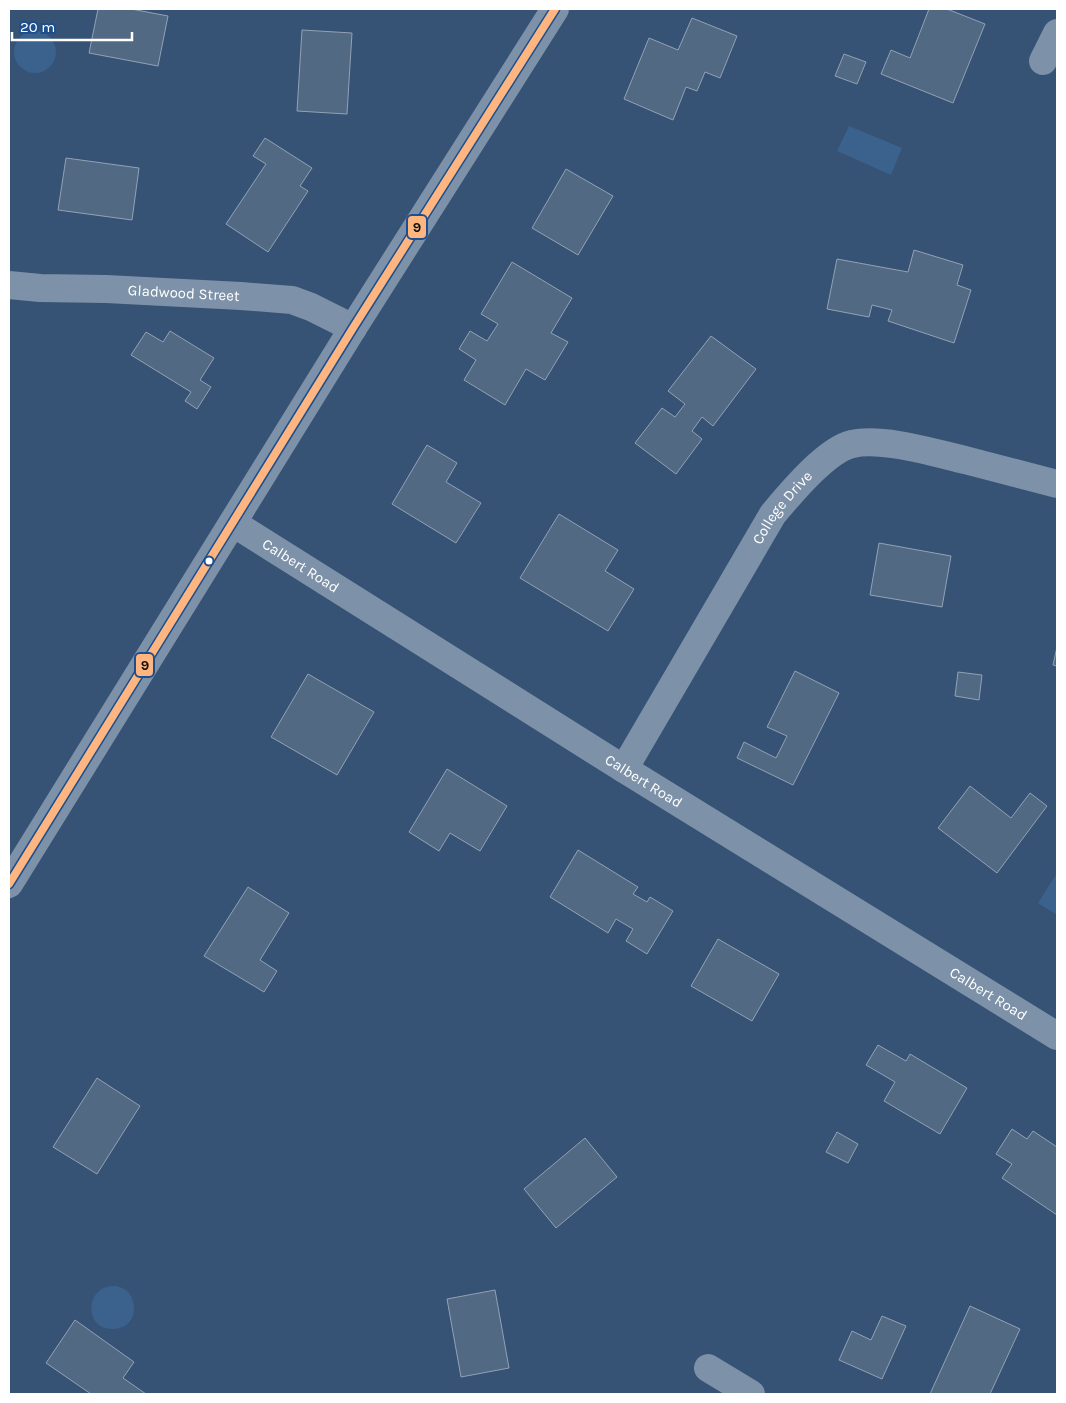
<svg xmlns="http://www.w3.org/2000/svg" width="1066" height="1403" viewBox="0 0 1066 1403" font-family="Karla,sans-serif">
<rect width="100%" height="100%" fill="#365274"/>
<g fill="#3b618d">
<circle cx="35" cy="52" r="21"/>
<path d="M849,126L902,148L891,175L837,151Z"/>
<path d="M1057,873V915L1038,903Z"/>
<path d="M116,1286C119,1287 124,1288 127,1291C136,1299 137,1318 126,1325C116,1332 97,1330 93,1317C89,1306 93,1292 104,1288C108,1286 113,1286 116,1286Z"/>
</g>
<g fill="#526984" stroke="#92a2b6">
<path d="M98,9H131L168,16L158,66L89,53Z"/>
<path d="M929,9H947L985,24L953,103L881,74L891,50L910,58Z"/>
<path d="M692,18L737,36L720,78L705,72L697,91L686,87L673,120L624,99L649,38L678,50Z"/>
<path d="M302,30L352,33L347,114L297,111Z"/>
<path d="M844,54L866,62L857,84L835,76Z"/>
<path d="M265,138L312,168L300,186L308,191L268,252L226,224L266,164L253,156Z"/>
<path d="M66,158L139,168L132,220L58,210Z"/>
<path d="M566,169L613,196L578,255L532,228Z"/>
<path d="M914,250L963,265L957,285L971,290L954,343L888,321L892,310L872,305L869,317L827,309L837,259L908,272Z"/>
<path d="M512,262L572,298L551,333L568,342L545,380L526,369L505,405L464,380L476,360L459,349L470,331L487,341L498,324L481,314Z"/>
<path d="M170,331L214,358L200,380L211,387L197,409L185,401L191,392L131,355L146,332L163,342Z"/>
<path d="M711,336L756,369L713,426L702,417L692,431L702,439L676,474L635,443L662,408L675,417L685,404L668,391Z"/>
<path d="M427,445L457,463L446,482L481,503L456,543L392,504Z"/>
<path d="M559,514L618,550L605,571L634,589L608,631L520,578Z"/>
<path d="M879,543L951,556L942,607L870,595Z"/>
<path d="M1057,647V666L1053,665Z"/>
<path d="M795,671L839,693L793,785L737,758L744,742L776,758L787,736L767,727Z"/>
<path d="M958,672L982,675L979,700L955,696Z"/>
<path d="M308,674L374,712L337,775L271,737Z"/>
<path d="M447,769L507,806L480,851L450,833L439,851L409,832Z"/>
<path d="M970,786L1011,818L1030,793L1047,806L997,873L938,828Z"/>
<path d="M578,850L638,887L633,894L647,902L650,897L673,911L647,954L626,941L633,929L616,919L608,933L550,897Z"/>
<path d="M248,887L289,913L260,960L277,971L264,992L204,956Z"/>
<path d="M718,939L779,974L752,1021L691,986Z"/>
<path d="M878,1045L906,1061L910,1054L967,1088L940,1134L884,1101L895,1082L866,1065Z"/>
<path d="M97,1078L140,1106L97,1174L53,1147Z"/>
<path d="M1012,1129L1027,1139L1033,1131L1057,1147V1215L1002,1178L1012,1164L996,1154Z"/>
<path d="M837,1132L858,1144L848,1163L826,1152Z"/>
<path d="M585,1138L617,1177L556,1228L524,1189Z"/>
<path d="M495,1290L509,1368L461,1377L447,1299Z"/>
<path d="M970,1306L1020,1329L990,1394H930Z"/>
<path d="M882,1316L906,1326L882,1379L839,1360L852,1331L871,1340Z"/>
<path d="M75,1320L134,1362L123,1378L146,1394H91L46,1363Z"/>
</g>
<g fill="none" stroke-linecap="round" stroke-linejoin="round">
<g stroke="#7d92a8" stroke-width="28">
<path d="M1043,61L1057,33"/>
<path id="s1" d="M9,285L40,288L106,289L241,296L292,300L311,307L353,328"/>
<path id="s2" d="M233,523L624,769L1057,1036"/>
<path id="s3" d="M624,769L773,514C790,494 826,450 852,444C882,437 935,453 965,460C996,468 1026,476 1057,484"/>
<path d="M708,1368L751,1394"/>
</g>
<path stroke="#7d92a8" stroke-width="28" d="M9,884L353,328L555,9"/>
<defs>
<path id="bus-1" d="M9,884L353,328L555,9"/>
</defs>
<use href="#bus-1" stroke="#1b4f8f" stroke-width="11"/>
<use href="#bus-1" stroke="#ffb580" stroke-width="8"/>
</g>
<circle fill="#fff" stroke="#1b4f8f" stroke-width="2" cx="209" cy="561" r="4.5"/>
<g text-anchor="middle" stroke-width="4" stroke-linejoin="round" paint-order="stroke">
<g font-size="15" fill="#fff" stroke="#1b4f8f">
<text dy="5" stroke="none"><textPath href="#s1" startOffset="175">Gladwood Street</textPath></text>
<text dy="5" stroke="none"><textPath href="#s3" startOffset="306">College Drive</textPath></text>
<text dy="5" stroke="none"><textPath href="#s2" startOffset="80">Calbert Road</textPath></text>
<text dy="5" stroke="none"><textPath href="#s2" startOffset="485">Calbert Road</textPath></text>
<text dy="5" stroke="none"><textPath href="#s2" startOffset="890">Calbert Road</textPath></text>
</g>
</g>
<g stroke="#1b4f8f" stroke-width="2">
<rect x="407" y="215" width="20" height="24" rx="5" fill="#ffb580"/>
<rect x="135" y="653" width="19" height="24" rx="5" fill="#ffb580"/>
</g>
<g font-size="14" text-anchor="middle" font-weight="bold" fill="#111">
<text x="417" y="232">9</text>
<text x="145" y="670">9</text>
</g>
<rect width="1066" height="1403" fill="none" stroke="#ffffff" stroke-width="20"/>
<path d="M12 32v8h120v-8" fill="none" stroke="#ffffff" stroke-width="2.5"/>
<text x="20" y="32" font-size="15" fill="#ffffff" stroke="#1b4f8f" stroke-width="4" paint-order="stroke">20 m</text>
</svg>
